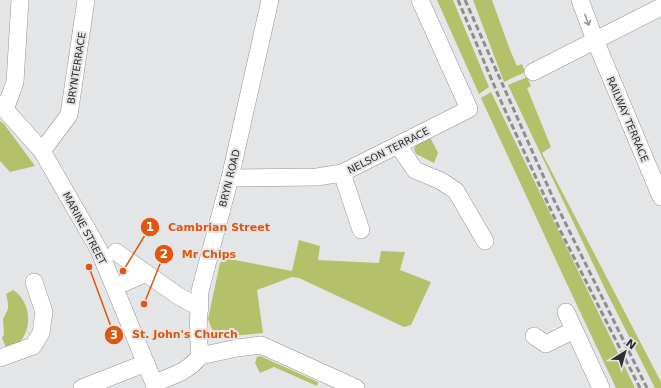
<svg xmlns="http://www.w3.org/2000/svg" width="661" height="388" viewBox="0 0 661 388" font-family="'DejaVu Sans',sans-serif">
<rect width="100%" height="100%" fill="#e4e5e6"/>
<g fill="#b4c06a">
<path d="M437,0H453L489,87L479,94Z"/>
<path d="M473,0H492L510,50L517,66L522,64L525,72L504,82Z"/>
<path d="M527,77L531,86L527,88L551,147L542,153L661,382V388H655L606,291L508,85Z"/>
<path d="M491,92L635,388H616L567,284L481,98Z"/>
<path d="M0,121L4,124L35,166L10,172L0,161Z"/>
<path d="M430,137L438,153L434,163L416,154L414,149L416,145Z"/>
<path d="M299,240L320,246L318,260L379,263L381,251L405,252L400,270L431,282L411,325L404,327L299,278L292,277L257,290L263,333L221,337L213,332L208,319L220,263L224,258L292,271Z"/>
<path d="M13,290C29,300 33,324 22,339C18,345 13,347 7,350L2,338L4,335L3,319L8,309V303L6,294Z"/>
<path d="M260,356L318,382L317,386L274,367L260,373L255,363L257,357Z"/>
</g>
<g fill="none" stroke-linecap="round" stroke-linejoin="round">
<defs>
<g id="minor">
<path d="M580,0L595,40L661,197"/>
<path d="M533,72L661,7"/>
<path d="M0,104L42,151L99,250L156,388"/>
<path d="M5,110L15,82L20,0"/>
<path d="M398,145L415,170L441,181L456,191L485,241"/>
<path d="M42,151L69,115L86,0"/>
<path d="M342,173L361,230"/>
<path d="M230,178L317,177L342,173L469,109L420,0"/>
<path d="M116,252L177,295L200,308"/>
<path d="M124,283L146,273"/>
<path d="M566,312L601,388"/>
<path d="M534,336L546,344L574,330"/>
<path d="M200,356L198,331L200,291L230,178L270,0"/>
<path d="M0,358L33,346L41,333L44,312L34,282"/>
<path d="M154,383C172,376 188,372 200,356L237,348L261,345L356,388"/>
<path d="M82,388L146,363"/>
</g>
</defs>
<use href="#minor" stroke="#939496" stroke-width="18"/>
<use href="#minor" stroke="#fff" stroke-width="17"/>
<g stroke="#8d8e8e" stroke-width="3" stroke-dasharray="6 3" stroke-linecap="butt">
<path d="M458,0L499,97L560,230L640,388"/>
<path d="M465,0L553,198L647,388"/>
</g>
</g>
<defs><path id="oneway-shaft" d="M-6 0H5M1.5-3L5.5 0L1.5 3" fill="none" stroke-width="1.6" stroke-linecap="round" stroke-linejoin="round"/></defs>
<use stroke="#969696" href="#oneway-shaft" transform="translate(587 20) rotate(69)"/>
<g text-anchor="middle" stroke-width="4" stroke-linejoin="round" paint-order="stroke">
<g font-size="10" fill="#2e2e2e" stroke="#e4e5e6">
<text transform="translate(76 68) rotate(-81)" y="4">BRYNTERRACE</text>
<text transform="translate(628 119) rotate(67)" y="4">RAILWAY TERRACE</text>
<text transform="translate(388 150) rotate(-27)" y="4">NELSON TERRACE</text>
<text transform="translate(229 178) rotate(-76)" y="4">BRYN ROAD</text>
<text transform="translate(85 228) rotate(62)" y="4">MARINE STREET</text>
</g>
</g>
<path fill="none" stroke="#df570e" stroke-width="1.5" d="M123 271L150 227M144 304L164 254M89 267L114 335"/>
<g fill="#df570e" stroke="#e4e5e6" stroke-width="1.5">
<circle cx="123" cy="271" r="4"/>
<circle cx="144" cy="304" r="4"/>
<circle cx="89" cy="267" r="4"/>
<circle cx="150" cy="227" r="10"/>
<circle cx="164" cy="254" r="10"/>
<circle cx="114" cy="335" r="10"/>
</g>
<g font-size="12" text-anchor="middle" font-weight="bold" fill="#fff">
<text x="150" y="231">1</text>
<text x="164" y="258">2</text>
<text x="114" y="339">3</text>
</g>
<g font-size="11" text-anchor="middle" font-weight="bold" fill="#df570e" stroke="#e4e5e6" stroke-width="4" stroke-linejoin="round" paint-order="stroke">
<text x="219" y="231">Cambrian Street</text>
<text x="209" y="258">Mr Chips</text>
<text x="185" y="338">St. John's Church</text>
</g>
<g transform="translate(625 352) rotate(37)" stroke="#e4e5e6" stroke-width="3" paint-order="stroke">
<path d="M0-3L7 15L0 10L-7 15Z" fill="#2e2e2e"/>
<text y="-6" font-size="11" font-weight="bold" text-anchor="middle" fill="#2e2e2e">N</text>
</g>
</svg>
